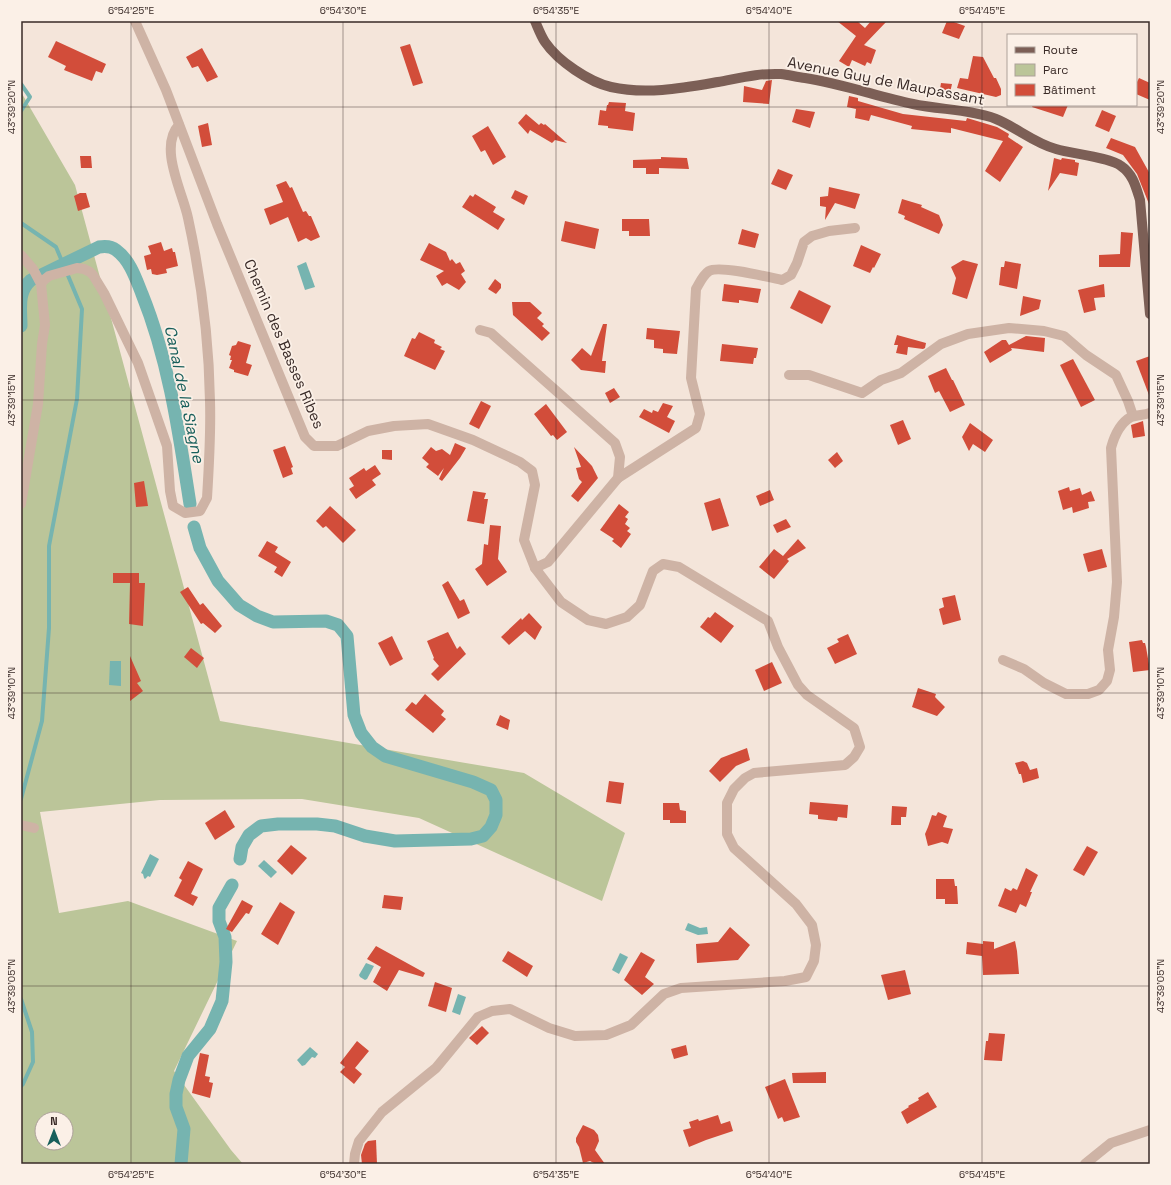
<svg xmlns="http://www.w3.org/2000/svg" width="1171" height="1185" viewBox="0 0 1171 1185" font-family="'Space Grotesk',sans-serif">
<rect width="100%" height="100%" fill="#f4e5da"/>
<path fill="#bbc599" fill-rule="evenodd" d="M21,92L75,185L220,721L524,773L625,833L602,901L419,818L302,799L160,800L40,812L59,913L128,901L237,941L174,1071L231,1150L243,1164H21ZM42,1119H66V1143H42Z"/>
<g fill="#76b4b0">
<path d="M306,262L315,287L305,290L297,266Z"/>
<path d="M110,661H121V686L109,685Z"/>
<path d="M150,854L159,859L150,877L148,876L145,879L144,878L143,874L141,873Z"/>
<path d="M264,860L277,872L271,878L258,866Z"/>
<path d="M688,923L700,928L707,927L708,934L698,935L685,930Z"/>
<path d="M620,953L628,957L619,974L612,970Z"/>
<path d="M366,963L374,966L367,979L365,980L360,977L359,975Z"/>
<path d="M458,994L466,997L460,1015L452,1012Z"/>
<path d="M310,1047L318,1054L315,1058L312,1057L305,1065L302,1066L297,1060Z"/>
</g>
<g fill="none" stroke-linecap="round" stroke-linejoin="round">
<g stroke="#76b4b0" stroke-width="4">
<path d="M21,84L30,97L21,111"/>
<path d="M21,223L56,247L82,309L77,399L49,546V628L42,721L21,799"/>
<path d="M21,999L32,1032L33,1062L23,1084L21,1086"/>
</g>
<g stroke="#76b4b0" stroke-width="13">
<path d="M21,326C21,309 17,292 31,280L99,247C105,246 111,246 116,250C130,260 136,279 142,294C169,361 179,433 190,504"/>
<path d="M194,527L200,548L218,581L239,605L257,616L273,622L326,621L338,625L347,636L354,715L361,733L372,747L385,756L473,782L491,790L496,800V815L491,827L483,836L471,839L395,841L365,836L335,826L317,824H278L261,826L249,835L242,847L240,859"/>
<path d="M181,1164L184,1129L176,1107V1094L179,1080L188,1056L210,1029L222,1001L226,962L225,937L219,921V908L232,885"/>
</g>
</g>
<g fill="#d24d3a">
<path d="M837,21H857L865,28L871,21H887L864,45L876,50L871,64L867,62L865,66L852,60L849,67L839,61L856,36Z"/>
<path d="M947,21H951L965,26L959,39L942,33Z"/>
<path d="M56,41L106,64L102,73L96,71L92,81L64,70L66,66L48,57Z"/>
<path d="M410,44L423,83L413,86L400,47Z"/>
<path d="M202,48L218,77L207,82L198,66L192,68L186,57Z"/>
<path d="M973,56L983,57L994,78H996L1001,89V95L996,97L957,88L960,78L968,79Z"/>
<path d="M1139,78L1150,83V100L1136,94V84Z"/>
<path d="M772,80L769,104L743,102L744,86L762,90L766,81Z"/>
<path d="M941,83L952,84L949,97L939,95Z"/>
<path d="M849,96L858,98V101L903,114L966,121L967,118L997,127L1009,134L1008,137L1023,147L1000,182L985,171L1003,141L951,128V133L911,129L912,126L871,115L869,121L855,118L856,109L847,107Z"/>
<path d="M609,102L626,103L625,111L635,113L633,131L608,128V126L598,125L600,110L606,111L607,105H608Z"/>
<path d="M1033,105H1068L1063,117L1032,107Z"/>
<path d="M796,109L815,112L810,128L792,122Z"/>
<path d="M1102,110L1116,116L1109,132L1095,126Z"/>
<path d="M526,114L539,125L541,123L544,125L545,124L567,143L555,140L552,143L530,130L528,134L518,123Z"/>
<path d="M208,123L212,145L202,147L198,126Z"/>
<path d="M488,126L506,157L493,165L485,150L481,152L472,136Z"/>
<path d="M1111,138L1135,147L1150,174V204H1149L1137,174L1123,155L1106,148Z"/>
<path d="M80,156H91L92,168H81Z"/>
<path d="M661,157L687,158L689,169L659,168V174H646V168H633V160L661,159Z"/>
<path d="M1054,158L1061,160L1062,158L1075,160V162L1079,163L1077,176L1060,173L1048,191Z"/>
<path d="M778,169L793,175L786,190L771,184Z"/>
<path d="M286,181L290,188L292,187L303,212L306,211L309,216H311L320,237L311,241L306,238L298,242L288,217L270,225L264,209L283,202L276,185Z"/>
<path d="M829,187L860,194L855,209L835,203L825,220L826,207L820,206V197L828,196Z"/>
<path d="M515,190L528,196L524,205L511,198Z"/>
<path d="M80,193H86L90,207L78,211L74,196Z"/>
<path d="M475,194L496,207L493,212L505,219L498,230L462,207L470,195L473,197Z"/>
<path d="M902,199L922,205L921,207L939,215L943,225L939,234L904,219L905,216L898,213Z"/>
<path d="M622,219H649L650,236H629V231H622Z"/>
<path d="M565,221L599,229L595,249L561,241Z"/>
<path d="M742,229L759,234L755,248L738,244Z"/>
<path d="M1121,232L1133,233L1130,267H1099V255L1120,254Z"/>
<path d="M161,242L164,251L172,248L173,252H175L178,266L166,269L167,273L157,275L152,274L151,269L147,270L144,256L151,254L148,246Z"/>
<path d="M429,243L446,252L450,261L452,259L456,264L460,262L465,271L461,274L466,282L459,290L447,283L442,286L436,276L444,271L420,260Z"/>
<path d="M861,245L881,254L874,268L873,267L870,273L853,266Z"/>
<path d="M963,260L978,264L967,299L952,294L956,278L951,267Z"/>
<path d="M1005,261L1021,264L1017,289L999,285L1001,267H1004Z"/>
<path d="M495,279L501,284V288L496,294L488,289Z"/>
<path d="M724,284L761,289L758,303L739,300V303L722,301Z"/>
<path d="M1104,284L1105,297L1094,298L1096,310L1084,313L1078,290Z"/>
<path d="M799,290L831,306L822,324L790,308Z"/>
<path d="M1023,296L1041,300L1039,309L1020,316Z"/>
<path d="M512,302H530L542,313L537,318L544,324L542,326L550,333L542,341L513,315Z"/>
<path d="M603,324H607L602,361H606L605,373L581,370L571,360L582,348L591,356Z"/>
<path d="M647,328L680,331L677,354L663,353V349L654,348V340L646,339Z"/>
<path d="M419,332L435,340L434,343L442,347L440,349L445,351L435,370L404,356L412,338L415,339Z"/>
<path d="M897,335L926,343L925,348L923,349L908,347L907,355L896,353L898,345H894Z"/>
<path d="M1026,336L1045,338L1044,352L1011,348L1012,350L990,363L984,352L1002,340H1006L1009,345Z"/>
<path d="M238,341L251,345L246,363L252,365L248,376L234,372V370L229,368L232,360H230L231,356L229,355L232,346L236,345Z"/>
<path d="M722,344L758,348L756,358H754L753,364L720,361Z"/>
<path d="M1150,356V395H1149L1136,361Z"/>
<path d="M1073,359L1095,400L1081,407L1060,365Z"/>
<path d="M946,368L952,380H953L965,405L950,412L939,391L935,393L928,376Z"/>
<path d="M614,388L620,397L610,403L605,393Z"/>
<path d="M481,401L491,406L479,429L469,424Z"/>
<path d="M663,403L673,406L667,417L675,421L669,433L639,417L644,409L652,413L653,410L658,412Z"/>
<path d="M546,404L567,432L557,440L553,435L551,436L534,414Z"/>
<path d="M903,420L911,439L898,445L890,425Z"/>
<path d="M1143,421L1145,436L1133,438L1131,425Z"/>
<path d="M970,423L993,440L985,452L973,444L969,451L962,437Z"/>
<path d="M455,443L466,448L460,458L442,481L439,479L444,468L438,476L426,467L429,464L422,458L431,447L436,451L442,449L450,455Z"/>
<path d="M285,446L293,467L291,468L293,474L283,478L273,450Z"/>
<path d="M574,447L592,466L598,478L578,502L571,496L582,482L579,479L576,468L581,467Z"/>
<path d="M382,450H392V460L382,459Z"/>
<path d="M837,452L843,461L835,468L828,460Z"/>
<path d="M375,465L381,474L372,480L376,485L356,499L349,489L354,486L349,478L364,468L366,471Z"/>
<path d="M144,481L148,506L136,507L134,483Z"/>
<path d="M1069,487L1070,491L1080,488L1082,495L1091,491L1095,501L1088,502L1089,508L1073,513L1072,507L1063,510L1058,491Z"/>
<path d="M770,490L774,500L760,506L756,496Z"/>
<path d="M473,491L486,493L484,499H488L484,524L467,521Z"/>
<path d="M720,498L729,526L712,531L704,503Z"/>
<path d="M619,504L629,512L625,517L628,519L625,524L630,528L627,531L631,534L621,548L612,541L614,539L600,530Z"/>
<path d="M330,506L356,530L343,543L326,526L323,528L316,521Z"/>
<path d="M786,519L791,527L777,533L773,525Z"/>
<path d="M490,525L501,526L498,559L507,572L487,586L475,569L482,564L484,544L488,545Z"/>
<path d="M798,539L806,548L787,559L789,561L774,579L759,567L774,549L783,556Z"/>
<path d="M267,541L278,547L275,552L291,562L282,577L274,572L277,567L258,556Z"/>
<path d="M1102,549L1107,567L1088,572L1083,554Z"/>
<path d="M113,573H139V583H145L143,626L129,624L130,583H113Z"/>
<path d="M448,581L460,601L464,599L470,613L458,619L442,585Z"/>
<path d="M188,587L200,605L203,603L222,626L215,633L203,623L201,624L180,592Z"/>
<path d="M955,595L961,620L943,625L939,609L944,607L942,598Z"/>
<path d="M715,612L734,626L721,643L700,627L708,617L710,618Z"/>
<path d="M529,613L542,627L535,640L525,631L509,645L501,637L521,618L522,620Z"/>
<path d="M448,632L457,649L460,646L466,654L438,681L431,674L439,666L433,659L434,658L427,641Z"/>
<path d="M848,634L857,654L835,664L827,648L839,642L837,639Z"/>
<path d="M392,636L403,659L390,666L378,643Z"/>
<path d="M1142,640L1143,643H1145L1146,647L1150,670L1133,672L1129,642Z"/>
<path d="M191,648L204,658L197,668L184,657Z"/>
<path d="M130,656L141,681L137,683L143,691L130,701Z"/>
<path d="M772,662L782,683L764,691L755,670Z"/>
<path d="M918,688L936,694L935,697L945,707L937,716L912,707Z"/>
<path d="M425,694L444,711L441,715L446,719L433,733L405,710L412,702L416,705Z"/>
<path d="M500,715L510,720L508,730L496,725Z"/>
<path d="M747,748L750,760L736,766L720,782L709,771L721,758Z"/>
<path d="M1023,761L1027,763L1030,770L1037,768L1039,778L1023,783L1021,774H1019L1015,763Z"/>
<path d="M609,781L624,783L621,804L606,802Z"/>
<path d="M810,802L848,805L847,818L838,817L837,821L818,819V815L809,814Z"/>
<path d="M663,803H679L680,810L686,811V823H670V820H663Z"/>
<path d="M892,806L907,807L906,817H901V825H891Z"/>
<path d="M225,810L235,827L215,840L205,823Z"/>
<path d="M938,812L947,816L943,827L953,829L948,844L942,842L928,846L925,834L928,827L932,815L936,816Z"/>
<path d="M291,845L307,858L292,875L277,861Z"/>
<path d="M1087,846L1098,852L1084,876L1073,870Z"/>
<path d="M188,861L203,869L191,894L198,897L193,906L174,896L182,880L179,878Z"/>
<path d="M1026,868L1038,875L1030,892H1032L1026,907L1020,904L1016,913L998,906L1005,888L1011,891L1013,888L1017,890Z"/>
<path d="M936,879H954L955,886H957L958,904H945V899H936Z"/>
<path d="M384,895L403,897L401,910L382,908Z"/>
<path d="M242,900L253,906L249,914L246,913L232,932L226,929Z"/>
<path d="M280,902L295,912L278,945L261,934Z"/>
<path d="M730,927L750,945L738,960L697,963L696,944L718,942Z"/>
<path d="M983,941L994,942V949L1015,941L1017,951L1019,974L983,975L982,956L966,954L967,942L983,944Z"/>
<path d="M376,946L425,973L423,977L399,970L387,991L373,982L381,967L367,959Z"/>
<path d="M508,951L533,966L527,977L502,961Z"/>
<path d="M641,952L655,960L645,977L654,984L642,995L624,980Z"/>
<path d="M905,970L911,994L888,1000L881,975Z"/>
<path d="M435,982L452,988L446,1012L428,1006Z"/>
<path d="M482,1026L489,1033L477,1045L469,1038Z"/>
<path d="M989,1033L1005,1034L1002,1061L984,1060L986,1041H988Z"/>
<path d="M357,1041L369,1051L355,1068L362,1074L354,1084L340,1072L345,1067L340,1063Z"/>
<path d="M686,1045L688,1055L674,1059L671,1049Z"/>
<path d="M200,1053L209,1055L205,1076L210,1077L209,1082L213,1083L210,1098L192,1093Z"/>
<path d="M826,1072V1083H793L792,1073Z"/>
<path d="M785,1079L800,1117L784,1122L782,1117L778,1119L765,1087Z"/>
<path d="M928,1092L937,1107L907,1124L901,1112L909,1107L908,1106L919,1100L918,1098Z"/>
<path d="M718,1115L721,1124L730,1121L733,1131L706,1140L689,1147L683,1130L691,1128L689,1122L698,1119L699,1121Z"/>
<path d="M583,1125L594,1130L598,1135L599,1141L595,1150L605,1164H596L590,1161L583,1163L579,1147L576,1142V1138Z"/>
<path d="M376,1140L377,1164H362L361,1155L365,1144L368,1141Z"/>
</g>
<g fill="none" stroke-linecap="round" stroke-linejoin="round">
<g stroke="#ceb3a5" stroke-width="10">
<path d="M135,21L166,90L217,224L305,437L314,446H337L368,431L394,426L428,424L473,440L520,462L532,471L535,485L524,540L535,568L561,602L588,620L606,624L627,617L640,605L653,571L663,564L679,567L768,621L778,647L798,685L807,695L854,728L860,747L854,757L845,765L754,773L745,778L734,789L727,803V834L734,848L796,904L812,925L816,945L814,961L806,977L785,981L681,988L664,994L631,1025L606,1035L575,1036L549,1028L510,1009L492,1011L478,1017L436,1068L382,1112L359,1141L355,1154L354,1164"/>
<path d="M21,255L33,269L41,284"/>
<path d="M480,330L491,333L615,443L620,457L618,478L548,562L535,568"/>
<path d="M789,375H809L862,393L881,380L901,373L941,344L968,334L1009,328L1044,331L1064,336L1086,355L1116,375L1128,401L1133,416"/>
<path d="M618,478L696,428L700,414L691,378L696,289C700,282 703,275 709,271C719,265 768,277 782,280L791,275L797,263L804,242L812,236L829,231L855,228"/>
<path d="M21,504L38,404L42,344L45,325L41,284L44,280L49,276L77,268L84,269L90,272L93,275L104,293L138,363L167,446L170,491L173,506L185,513L200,511L207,498C209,466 211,433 210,401C209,339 201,278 188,218C183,193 158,147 179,125"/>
<path d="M1003,660L1024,669L1044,683L1066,694H1088L1099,690L1107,681L1110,670L1108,650L1114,617L1117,582L1111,448C1114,437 1120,423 1131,417C1137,415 1144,415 1150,413"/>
<path d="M21,825L34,828"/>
<path d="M1085,1164L1111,1143L1150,1130"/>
</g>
<path stroke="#7c5f56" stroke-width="10" d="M535,21C538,28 541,36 545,42C558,61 589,82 611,87C646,95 683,88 718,82C740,78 759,73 781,74C789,75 797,77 805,78C843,84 876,96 913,104C940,110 970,109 996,119C1016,127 1034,143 1056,149C1072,154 1109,157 1121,166C1133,174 1136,187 1140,200L1150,314"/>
</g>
<path fill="none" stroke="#392a27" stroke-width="1" stroke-opacity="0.45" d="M131,21V1164M343,21V1164M556,21V1164M769,21V1164M982,21V1164M21,107H1150M21,400H1150M21,693H1150M21,986H1150"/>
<g text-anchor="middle" stroke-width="3.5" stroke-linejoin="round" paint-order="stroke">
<g font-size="15" fill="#392a27" stroke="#fbf0e7">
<text transform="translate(886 81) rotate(11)" y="5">Avenue Guy de Maupassant</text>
<text transform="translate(284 344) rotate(67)" y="5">Chemin des Basses Ribes</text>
</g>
<g font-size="16" font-style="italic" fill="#185f5b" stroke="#fbf0e7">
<text transform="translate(185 394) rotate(78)" y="6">Canal de la Siagne</text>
</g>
</g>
<rect width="1171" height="1185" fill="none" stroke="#fbf0e7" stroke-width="44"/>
<rect x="1007" y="34" width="130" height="72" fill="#fbf0e7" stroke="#ada19a"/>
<rect x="1015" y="47" width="20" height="6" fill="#7c5f56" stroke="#ada19a"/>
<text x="1043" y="54" font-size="12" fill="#392a27">Route</text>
<rect x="1015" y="64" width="20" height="12" fill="#bbc599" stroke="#ada19a"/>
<text x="1043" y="74" font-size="12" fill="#392a27">Parc</text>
<rect x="1015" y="84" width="20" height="12" fill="#d24d3a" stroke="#ada19a"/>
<text x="1043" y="94" font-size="12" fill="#392a27">Bâtiment</text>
<g transform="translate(54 1131)"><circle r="19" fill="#fbf0e7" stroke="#ada19a"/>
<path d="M0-3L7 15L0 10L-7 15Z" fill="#185f5b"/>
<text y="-6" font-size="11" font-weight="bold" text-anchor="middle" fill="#392a27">N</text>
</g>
<rect x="22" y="22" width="1127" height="1141" fill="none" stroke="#392a27" stroke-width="1.5"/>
<g font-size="10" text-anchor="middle" fill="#392a27">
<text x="131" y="14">6°54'25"E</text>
<text x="343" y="14">6°54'30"E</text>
<text x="556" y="14">6°54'35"E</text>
<text x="769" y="14">6°54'40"E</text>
<text x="982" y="14">6°54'45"E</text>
<text transform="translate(11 107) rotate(-90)" y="4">43°39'20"N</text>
<text transform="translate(1160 107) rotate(-90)" y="4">43°39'20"N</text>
<text transform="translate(11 400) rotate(-90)" y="4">43°39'15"N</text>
<text transform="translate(1160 400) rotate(-90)" y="4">43°39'15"N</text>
<text transform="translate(11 693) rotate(-90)" y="4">43°39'10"N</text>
<text transform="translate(1160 693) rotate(-90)" y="4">43°39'10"N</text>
<text transform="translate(11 986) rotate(-90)" y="4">43°39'05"N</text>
<text transform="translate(1160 986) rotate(-90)" y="4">43°39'05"N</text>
<text x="131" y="1178">6°54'25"E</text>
<text x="343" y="1178">6°54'30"E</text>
<text x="556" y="1178">6°54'35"E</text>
<text x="769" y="1178">6°54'40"E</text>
<text x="982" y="1178">6°54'45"E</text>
</g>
</svg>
